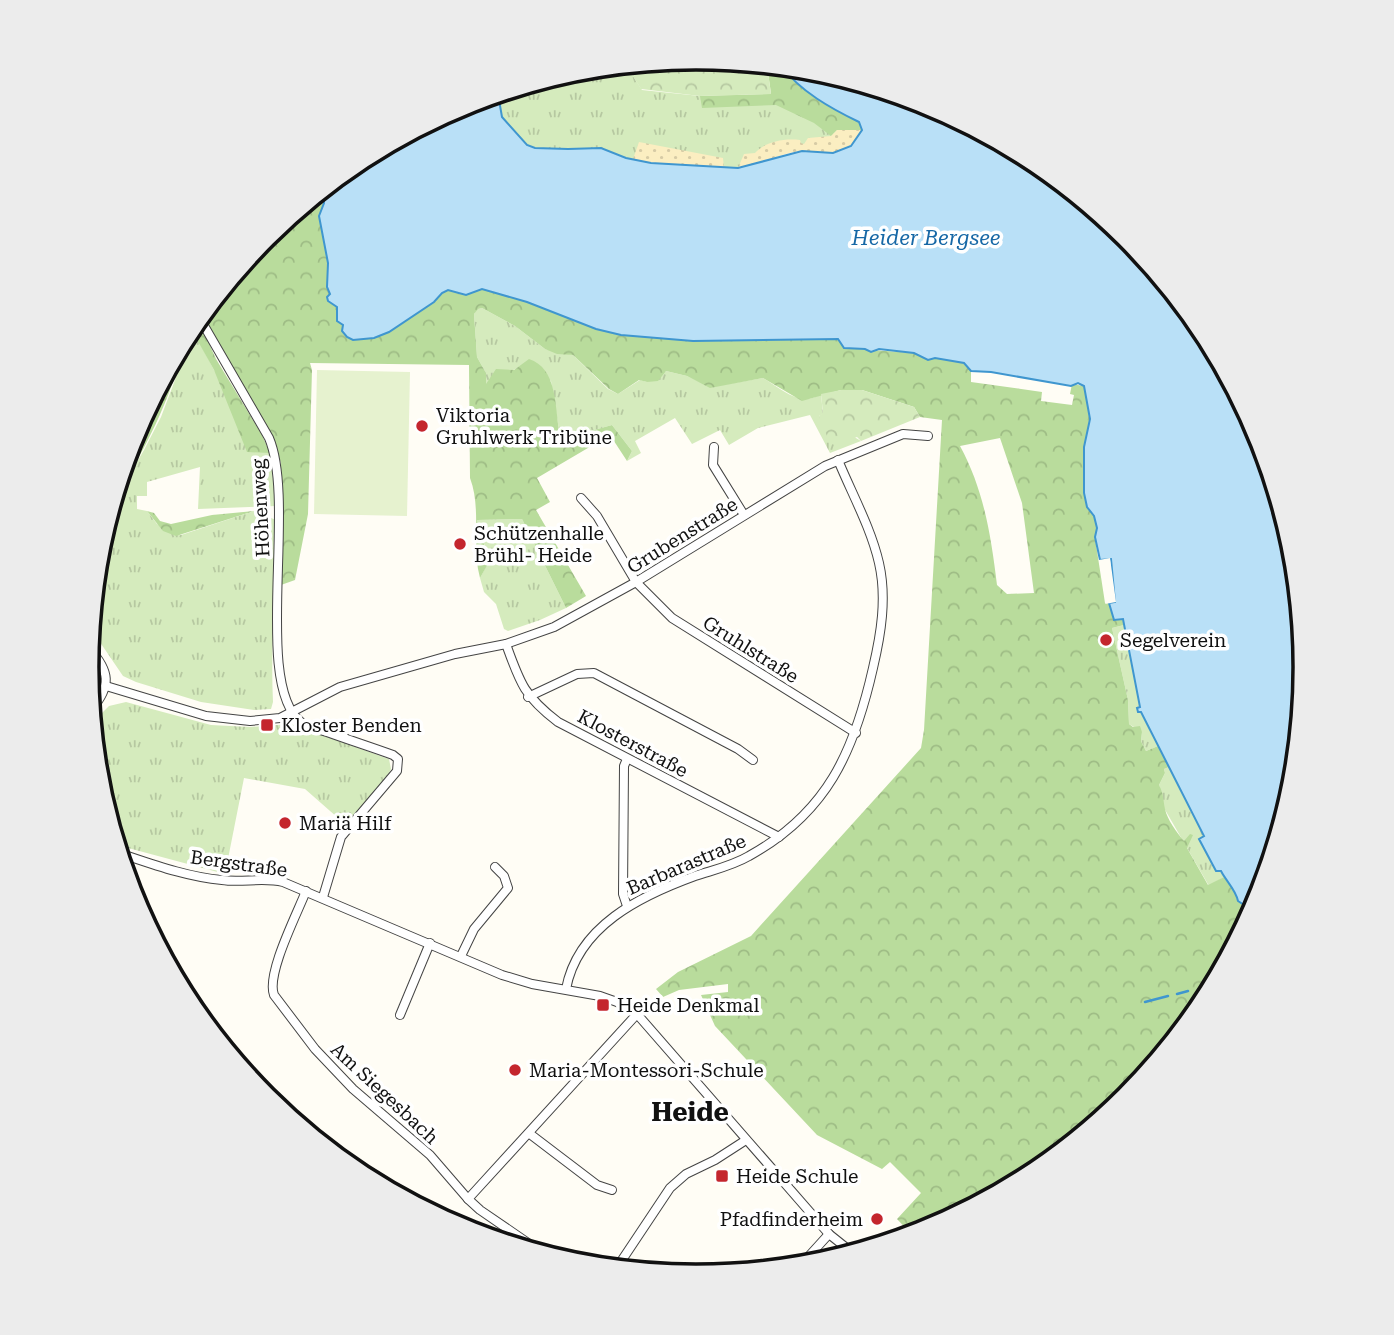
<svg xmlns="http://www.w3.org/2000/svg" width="1394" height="1335" viewBox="0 0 1394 1335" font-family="'Roboto Serif',serif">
<defs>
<pattern id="grass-tufts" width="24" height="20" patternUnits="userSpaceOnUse" patternTransform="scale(1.75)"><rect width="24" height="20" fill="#d5ebbd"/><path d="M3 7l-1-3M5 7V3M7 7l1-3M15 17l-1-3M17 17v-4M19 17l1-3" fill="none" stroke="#b6c8a1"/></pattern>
<pattern id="forest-crowns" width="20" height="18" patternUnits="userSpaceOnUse" patternTransform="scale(1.75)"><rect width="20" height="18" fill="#b9dc9c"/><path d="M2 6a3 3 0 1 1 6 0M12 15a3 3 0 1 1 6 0" fill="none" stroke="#9ebc85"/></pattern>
<pattern id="sand-dots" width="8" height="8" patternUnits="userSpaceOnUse" patternTransform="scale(1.75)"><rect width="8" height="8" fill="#fbeec1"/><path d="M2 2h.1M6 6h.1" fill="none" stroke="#d6cba5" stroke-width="1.8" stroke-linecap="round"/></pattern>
<pattern id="park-crowns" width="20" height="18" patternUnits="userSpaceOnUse" patternTransform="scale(1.75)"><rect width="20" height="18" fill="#d5ebbd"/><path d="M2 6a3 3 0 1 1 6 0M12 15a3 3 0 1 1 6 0" fill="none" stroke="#b6c8a1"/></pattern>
</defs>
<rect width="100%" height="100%" fill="#fffdf5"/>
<g fill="url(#grass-tufts)">
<path d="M626,65L642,90L700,96L771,94L862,130L738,168L652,163L626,158L601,148L568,149L535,148L527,145L502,117L498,96C522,83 551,83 578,76C594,72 609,66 626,65Z"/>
<path d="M482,308L515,326L545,349L573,355L608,389L618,394L640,380L647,382L666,371L687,376L710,387L763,378C782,389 800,408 821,394L823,414L819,416L861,441L830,453L810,415L758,428L729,445L720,430L692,444L675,418L635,441L641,453L627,461L632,451L612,425L572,436L559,430L551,381L526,363L486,385V373L477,357L474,314L477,309Z"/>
<path d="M196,336L214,370L270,453L276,506L198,509L200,467L147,482V496H137V509L147,511L157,524L181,535L254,511L276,520C277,580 270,641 273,702L271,709L254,710L201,702L136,682L123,676L91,629L99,548L113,502L144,450L161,417L175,380L185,341Z"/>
<path d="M522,519L566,608L540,620L508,631L504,629L496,604L484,592L480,578L489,561L477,520Z"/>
<path d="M1124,625L1140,707L1138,708L1158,746L1146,751L1141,741L1142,732L1129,724L1128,700L1112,628Z"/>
<path d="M88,656L94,662L101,683L91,703Z"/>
<path d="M126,702L211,725L250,727L291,724L389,759L391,769L388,775L346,825L305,789L244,778L225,874L117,845L99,786L93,722L109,706Z"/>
<path d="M1169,767L1204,837L1199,839L1224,877L1209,886L1164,808L1159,785L1165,773L1164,769Z"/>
</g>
<g fill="url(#forest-crowns)" fill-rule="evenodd">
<path d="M767,65L782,66C799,91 832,109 859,122L862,130H837L831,136L814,123L776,105L702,108L700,96L771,94Z"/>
<path d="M948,114L1011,147C988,140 967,130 948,114Z"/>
<path d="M323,189L324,203L320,216L328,263L327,287L330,294L327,297L328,301L337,307V321L344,325L389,332L434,302L441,293L448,290L466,295L482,289L527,302L596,329L621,335L693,341L838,339L844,348L914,353L928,360L935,358L963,363L971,371V382L1042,392L1041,401L1072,405L1074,395L1070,394L1072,384L1084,386L1090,419L1084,447L1087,507L1094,516L1097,528L1095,538L1105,603H1109L1114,620L1122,618L1124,625L1112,628L1128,700L1129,724L1133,727L1140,726L1142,732L1141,741L1146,751L1158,746L1169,767L1164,769L1165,773L1159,785C1164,795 1163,800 1165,809C1167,819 1177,833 1184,841L1190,834L1193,835L1187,848L1208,885L1224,877L1252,917L1204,1007L1128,1099L1035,1175L930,1231L920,1234L911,1225L913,1236L897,1219L921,1193L890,1162L882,1169L817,1135L715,1026L701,995L728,992V984L679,990L663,997L656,989L678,972L751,936L921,748L924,730L942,420L920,417L914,407L862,390H841L802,401L763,378L710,388L687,376L666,371L658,381L647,382L639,380L618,394L609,389L573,355L557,354L545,349L515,326L482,308L478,309L474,314L477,357L486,373V384L496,369L514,370L529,359C557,368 555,406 559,430L572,436L612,425L632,451L627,461L610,435L537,478L550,502L536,510L586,596L566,608L522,519L477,520L489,562L480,578C471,545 482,510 470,478L469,365L310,363L312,370L308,514L295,580L281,585V463L273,439L201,316L266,236ZM1000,438L1022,503L1034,593L1007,594L997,585C991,536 984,490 960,446Z"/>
<path d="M198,319L216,359L262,435L270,453L247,452L214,370L195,336L185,342C170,402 145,449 113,502L134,434L190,328Z"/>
<path d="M147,511L154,513L160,521L171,524L212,515L254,511L176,536L163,531Z"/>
</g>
<g fill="url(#sand-dots)">
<path d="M837,130H862C843,167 820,145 790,153C773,157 756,165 738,168L744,154L755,153C765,142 783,138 800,140L801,143L804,144L808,138L831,136Z"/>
<path d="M639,142L723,158L724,169L652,163L633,159Z"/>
</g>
<g fill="url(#park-crowns)">
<path d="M697,58L767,65L771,94L700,96L641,89L626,65Z"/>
<path d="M610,66L580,76L539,84V81L578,69Z"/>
<path d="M841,390H862L914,407L920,417L861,441L857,437L840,444L829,441L819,416L823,413L821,394Z"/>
</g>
<path fill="#e6f2cf" d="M317,370L410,372L407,516L314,514Z"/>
<path fill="#b9e0f7" stroke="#3f96cf" stroke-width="2" d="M782,66L816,70L931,104L976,134L1011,147L1036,161L1128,237L1204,329L1260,435L1295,549L1307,668L1295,787L1260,901L1252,917L1244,905L1238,901C1236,890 1226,881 1221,871H1216L1199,839L1204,836L1141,712H1138L1137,708L1140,707L1123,619L1114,620L1109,603L1115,602L1111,559L1100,560L1095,537L1097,528L1094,516L1087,507L1084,493V447L1090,419L1084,386L1078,383L1071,386L991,372L971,371L964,363L935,358L928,360L914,353L879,349L871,352L865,349L844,348L838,339L693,341L621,335L596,329L527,302L482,289L466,295L448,290L442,293L434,302L389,332L374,338L353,340L347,337L342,331L343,325L337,321V307L328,301L327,297L330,294L327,287L328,263L319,216L324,203L323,189C374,148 435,113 498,94L502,117L527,145L535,148L568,149L601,148L626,158L651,163L738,168L802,151L833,153L851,146L862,130L859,122C832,109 799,91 782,66Z"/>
<path fill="#fffdf5" d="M1110,558L1116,602L1105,604L1107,601L1112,599L1108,562L1099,563V560Z"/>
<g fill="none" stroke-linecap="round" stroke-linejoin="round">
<g stroke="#3f96cf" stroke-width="2.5">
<path d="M1177,994L1188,991"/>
<path d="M1145,1002L1168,996"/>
</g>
<defs>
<g id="minor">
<path d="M199,317L269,438C297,504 252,687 302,723C309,728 319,729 327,732C349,740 371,747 393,755L398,759L397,771L341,837L323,897"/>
<path d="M714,447L713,465L744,515"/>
<path d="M581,498L597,516L636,582L672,618L856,733"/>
<path d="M506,644C520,683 524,696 558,722L779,837"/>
<path d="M89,648C110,671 112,686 91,710"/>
<path d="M106,686L206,716L250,721L280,718L340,687L455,654L506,644L554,627L636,582L825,466L903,434L928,436"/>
<path d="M528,697L577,674L594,673L738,749L753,760"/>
<path d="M627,759L624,766L623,894L627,906"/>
<path d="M119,853C152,864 187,877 222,880C242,883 263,877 283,882L502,975L532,984L600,996L617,1002L637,1014L829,1234L854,1254"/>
<path d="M306,891C297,914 266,974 274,995L315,1049L353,1089L430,1155L468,1199L480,1210L547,1256"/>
<path d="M461,956L474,929L508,888L504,876L495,867"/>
<path d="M566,989C578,926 640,896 695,876C713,870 732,866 749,856C827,813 854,752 873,668C881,634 887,598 879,563C871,528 852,494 838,460"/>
<path d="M400,1015L430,943"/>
<path d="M530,1134L597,1185L612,1190"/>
<path d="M468,1199L637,1014"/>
<path d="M799,1267L829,1234"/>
<path d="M616,1269L670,1188L686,1174L715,1160L746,1140"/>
</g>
</defs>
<use href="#minor" stroke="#444" stroke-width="10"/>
<use href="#minor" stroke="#fff" stroke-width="8"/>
</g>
<g fill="#c4262e" stroke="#fff" stroke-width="2.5">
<circle cx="422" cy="426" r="7"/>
<circle cx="460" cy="544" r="7"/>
<circle cx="1106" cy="640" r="7"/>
<rect x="260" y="718" width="14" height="14" rx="3.5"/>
<circle cx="285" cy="823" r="7"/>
<rect x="596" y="998" width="14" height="14" rx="3.5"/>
<circle cx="515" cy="1070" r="7"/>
<rect x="715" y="1169" width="14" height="14" rx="3.5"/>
<circle cx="877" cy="1219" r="7"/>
</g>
<g text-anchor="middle" stroke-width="7" stroke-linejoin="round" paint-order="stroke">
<g font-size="19" fill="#111" stroke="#fff" text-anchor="start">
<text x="436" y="422">Viktoria<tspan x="436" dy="22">Gruhlwerk Tribüne</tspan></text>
<text x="474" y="540">Schützenhalle<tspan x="474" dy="22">Brühl- Heide</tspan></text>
<text x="1120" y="647">Segelverein</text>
<text x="281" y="732">Kloster Benden</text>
<text x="299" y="830">Mariä Hilf</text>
<text x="617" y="1012">Heide Denkmal</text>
<text x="529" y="1077">Maria-Montessori-Schule</text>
<text x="736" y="1183">Heide Schule</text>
<text x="863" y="1226" text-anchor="end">Pfadfinderheim</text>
</g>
<g font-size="19" fill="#111" stroke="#fff">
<text transform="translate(260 508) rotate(-93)" y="7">Höhenweg</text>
<text transform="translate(682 535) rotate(-32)" y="7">Grubenstraße</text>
<text transform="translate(751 649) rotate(32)" y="7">Gruhlstraße</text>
<text transform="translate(633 743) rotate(28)" y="7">Klosterstraße</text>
<text transform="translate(239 863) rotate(8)" y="7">Bergstraße</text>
<text transform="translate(686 864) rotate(-23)" y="7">Barbarastraße</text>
<text transform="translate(385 1093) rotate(43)" y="7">Am Siegesbach</text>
</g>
<g font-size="21" font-style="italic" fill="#1768a6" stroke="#fff">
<text x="926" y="245">Heider Bergsee</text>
</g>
<g font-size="26" font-weight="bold" fill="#111" stroke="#fff">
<text x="690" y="1121">Heide</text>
</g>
</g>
<path d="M0 0H1394V1335H0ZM99 667a597 597 0 1 1 1194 0a597 597 0 1 1-1194 0Z" fill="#ececec" fill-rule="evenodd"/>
<path fill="none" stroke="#111" stroke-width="3.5" d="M99 667a597 597 0 1 1 1194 0a597 597 0 1 1-1194 0Z"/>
</svg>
